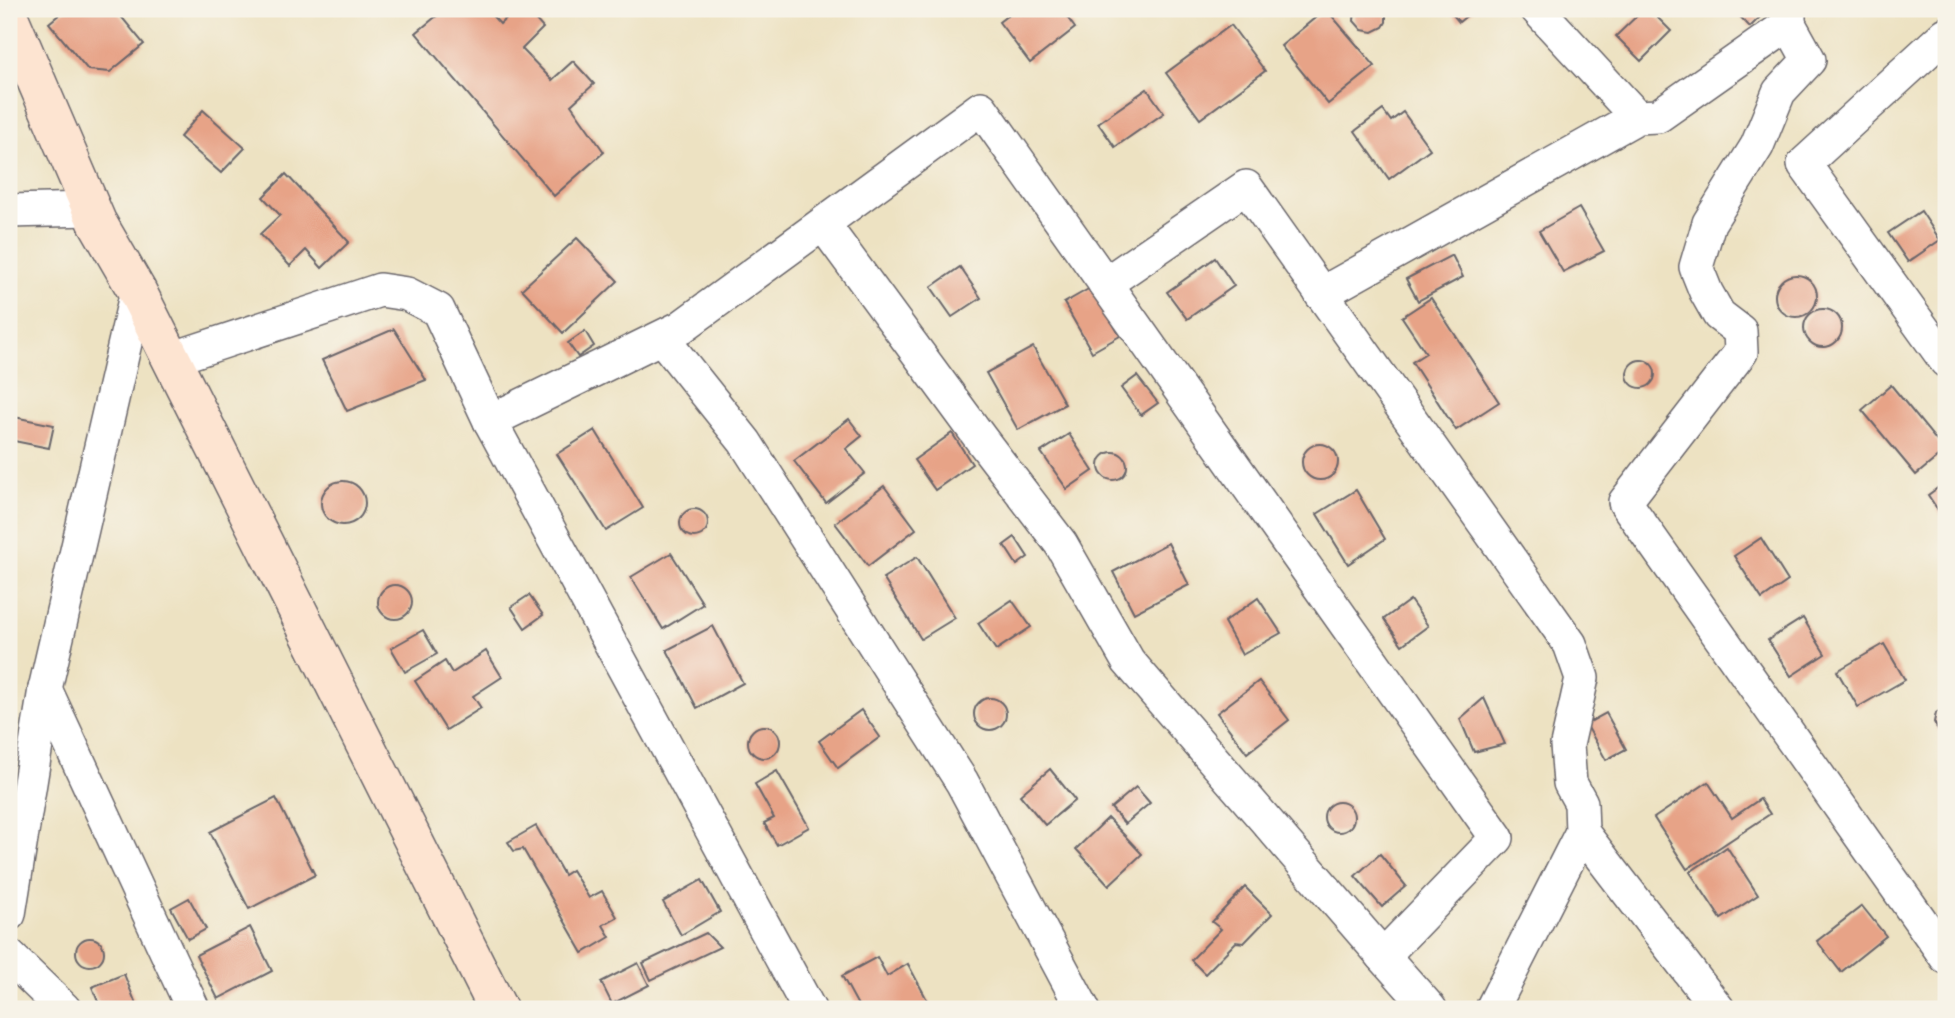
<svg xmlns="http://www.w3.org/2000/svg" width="1955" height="1018" viewBox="0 0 1955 1018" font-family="'Old Standard TT',serif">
<rect width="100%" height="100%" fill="#f7f3e8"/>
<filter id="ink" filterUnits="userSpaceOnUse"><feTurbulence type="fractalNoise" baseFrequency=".0143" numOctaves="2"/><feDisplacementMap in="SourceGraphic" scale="14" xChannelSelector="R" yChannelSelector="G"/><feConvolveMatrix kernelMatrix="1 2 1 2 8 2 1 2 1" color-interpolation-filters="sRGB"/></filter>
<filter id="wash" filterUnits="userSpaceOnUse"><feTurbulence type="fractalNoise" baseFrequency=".00686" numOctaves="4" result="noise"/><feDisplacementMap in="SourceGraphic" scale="28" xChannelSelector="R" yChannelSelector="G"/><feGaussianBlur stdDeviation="1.57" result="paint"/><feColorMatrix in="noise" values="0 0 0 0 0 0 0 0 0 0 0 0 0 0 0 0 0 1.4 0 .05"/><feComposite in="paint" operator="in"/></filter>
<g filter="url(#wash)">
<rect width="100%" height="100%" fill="#ede2c2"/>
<g id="blocks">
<g fill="#e7a387">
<path d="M66,9H115L144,44L110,72L88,70L49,23Z"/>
<path d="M445,9H486L500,24L516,9H526L543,28L522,49L552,80L573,61L594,84L571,105L604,152L554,196L416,33Z"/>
<path d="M1016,9H1061L1075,28L1030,63L999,22Z"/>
<path d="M1326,9L1375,66L1328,104L1281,46Z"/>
<path d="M1355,9H1386V22L1383,27L1373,32L1362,30L1354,21Z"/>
<path d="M1448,9H1475L1459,22Z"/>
<path d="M1644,9H1649L1671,31L1641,61L1616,36Z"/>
<path d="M1733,9H1768L1750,27Z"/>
<path d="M1231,25L1265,71L1200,119L1166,73Z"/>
<path d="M1147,89L1164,113L1115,147L1098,123Z"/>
<path d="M203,110L245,148L221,173L180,137Z"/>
<path d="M1383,110L1391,121L1403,112L1430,149L1389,179L1355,131Z"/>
<path d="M286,174L349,242L322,268L306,250L290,266L260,234L280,215L263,197Z"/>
<path d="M1579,208L1604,251L1563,272L1539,231Z"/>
<path d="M1921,211L1940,240L1908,262L1888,233Z"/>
<path d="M577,238L618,281L563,333L522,289Z"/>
<path d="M1452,255L1463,277L1418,301L1406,279Z"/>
<path d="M1215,258L1234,286L1187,319L1167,292Z"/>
<path d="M960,267L981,298L952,317L931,287Z"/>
<circle cx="1796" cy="296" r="21"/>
<path d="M1092,287L1120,336L1092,352L1064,303Z"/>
<path d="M1431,298L1499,402L1456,430L1412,362L1426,353L1402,317Z"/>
<circle cx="1823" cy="328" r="19"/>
<path d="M394,329L426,380L347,411L322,360Z"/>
<path d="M585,331L594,346L578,357L568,343Z"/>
<path d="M1033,347L1065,404L1018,430L986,373Z"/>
<circle cx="1641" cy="374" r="14"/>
<path d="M1137,376L1158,403L1141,415L1121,388Z"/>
<path d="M1891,385L1945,451L1916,475L1862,410Z"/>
<path d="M9,416L54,425L49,448L9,440Z"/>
<path d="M849,419L862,436L846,449L865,473L826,503L794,461Z"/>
<path d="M595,430L643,508L606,531L557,454Z"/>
<path d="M952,433L972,464L935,490L914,460Z"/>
<path d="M1069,434L1093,471L1067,489L1041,452Z"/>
<circle cx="1320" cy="462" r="18"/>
<circle cx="1113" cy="466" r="14"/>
<circle cx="343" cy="503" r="22"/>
<path d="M1946,482V522L1928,495Z"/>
<path d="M884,486L916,529L868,566L835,523Z"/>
<path d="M1356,490L1385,539L1348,564L1317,514Z"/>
<circle cx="694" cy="523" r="14"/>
<path d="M1015,537L1028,557L1017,565L1004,545Z"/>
<path d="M1761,538L1788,581L1762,599L1734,556Z"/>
<path d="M1168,543L1189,585L1134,613L1113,572Z"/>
<path d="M671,553L703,604L663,629L631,577Z"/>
<path d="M917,557L955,618L921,639L883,578Z"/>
<circle cx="395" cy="602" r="17"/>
<path d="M529,595L543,615L525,628L511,607Z"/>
<path d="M1258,598L1281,633L1242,655L1224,622Z"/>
<path d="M1012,600L1031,627L996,650L978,623Z"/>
<path d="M1410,600L1428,626L1402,645L1384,619Z"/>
<path d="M1803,618L1825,654L1791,676L1768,640Z"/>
<path d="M713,626L743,683L697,708L667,650Z"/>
<path d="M423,630L437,654L405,672L391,648Z"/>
<path d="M1884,644L1905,680L1858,707L1837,671Z"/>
<path d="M486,651L502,677L473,696L481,708L446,730L415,681L445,661L452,673Z"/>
<path d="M1259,681L1289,720L1247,753L1217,713Z"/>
<circle cx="990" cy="714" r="16"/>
<path d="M1484,698L1505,744L1474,752L1460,719Z"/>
<path d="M1946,707V734L1938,730L1934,722L1936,713Z"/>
<path d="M861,710L880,737L838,768L819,741Z"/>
<path d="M1606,713L1626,749L1606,760L1586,724Z"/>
<circle cx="764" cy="742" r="16"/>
<path d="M1050,769L1075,800L1045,825L1020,795Z"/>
<path d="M777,771L809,827L777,845L764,823L774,818L755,784Z"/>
<path d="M1708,782L1732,818L1760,799L1770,814L1687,869L1654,818Z"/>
<path d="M1136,787L1150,803L1125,824L1111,808Z"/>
<path d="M276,798L315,875L249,909L210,832Z"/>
<circle cx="1339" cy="817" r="15"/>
<path d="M1108,818L1142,854L1109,885L1076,849Z"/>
<path d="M536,826L564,875L572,870L589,898L602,891L617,917L603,925L610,937L583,953L523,849L514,851L508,842Z"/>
<path d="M1727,847L1758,895L1721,919L1690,872Z"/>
<path d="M1380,854L1406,886L1382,907L1355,876Z"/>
<path d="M702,880L720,912L681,935L663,902Z"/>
<path d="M1245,887L1272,914L1244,943L1236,942L1205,974L1191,960L1221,929L1212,922Z"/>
<path d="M189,898L206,929L188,939L171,908Z"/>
<path d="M1862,906L1886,936L1841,972L1817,941Z"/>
<path d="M250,927L272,971L218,999L196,955Z"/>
<path d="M706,933L720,947L651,980L643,963Z"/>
<circle cx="90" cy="952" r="14"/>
<path d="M877,957L887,976L908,964L932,1009H860L842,976Z"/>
<path d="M638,963L649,985L612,1004L601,982Z"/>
<path d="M124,974L138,1009H101L92,987Z"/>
</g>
</g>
</g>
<g filter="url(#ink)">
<use href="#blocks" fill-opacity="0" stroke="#69656a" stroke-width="2"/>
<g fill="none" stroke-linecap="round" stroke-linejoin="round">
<defs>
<g id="street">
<path d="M1537,9L1637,117"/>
<path d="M1789,24L1809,60L1779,92L1757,146L1709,223L1696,267L1706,292L1719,315L1740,331L1741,352L1625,502L1946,957"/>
<path d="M1946,34L1804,164L1946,361"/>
<path d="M9,211L91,209"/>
<path d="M823,224L981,439L1061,544L1128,661L1383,956"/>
<path d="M1105,284L1246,187L1570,644L1582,678L1567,745L1570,783L1581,803L1582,832L1492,1009"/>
<path d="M1321,294L1637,117L1658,116L1789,24V9"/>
<path d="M662,338L745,442L962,782L1083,1009"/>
<path d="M171,359L380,290L407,294L438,310L490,421L809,1009"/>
<path d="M490,421L680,328L981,108L1497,838L1383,956L1430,1009"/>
<path d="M45,689L193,1009"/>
<path d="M1582,832L1718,1009"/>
<path d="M9,914L45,689L137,291"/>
<path d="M9,956L64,1009"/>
</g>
<path id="secondary" d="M9,17L97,222L137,291L498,1009"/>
</defs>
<use href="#street" stroke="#69656a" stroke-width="36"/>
<use href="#secondary" stroke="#69656a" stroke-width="41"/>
<use href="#street" stroke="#fff" stroke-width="33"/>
<use href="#secondary" stroke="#fde4d1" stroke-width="38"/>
</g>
</g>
<rect width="1955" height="1018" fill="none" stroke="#f7f3e8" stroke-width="35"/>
</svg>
